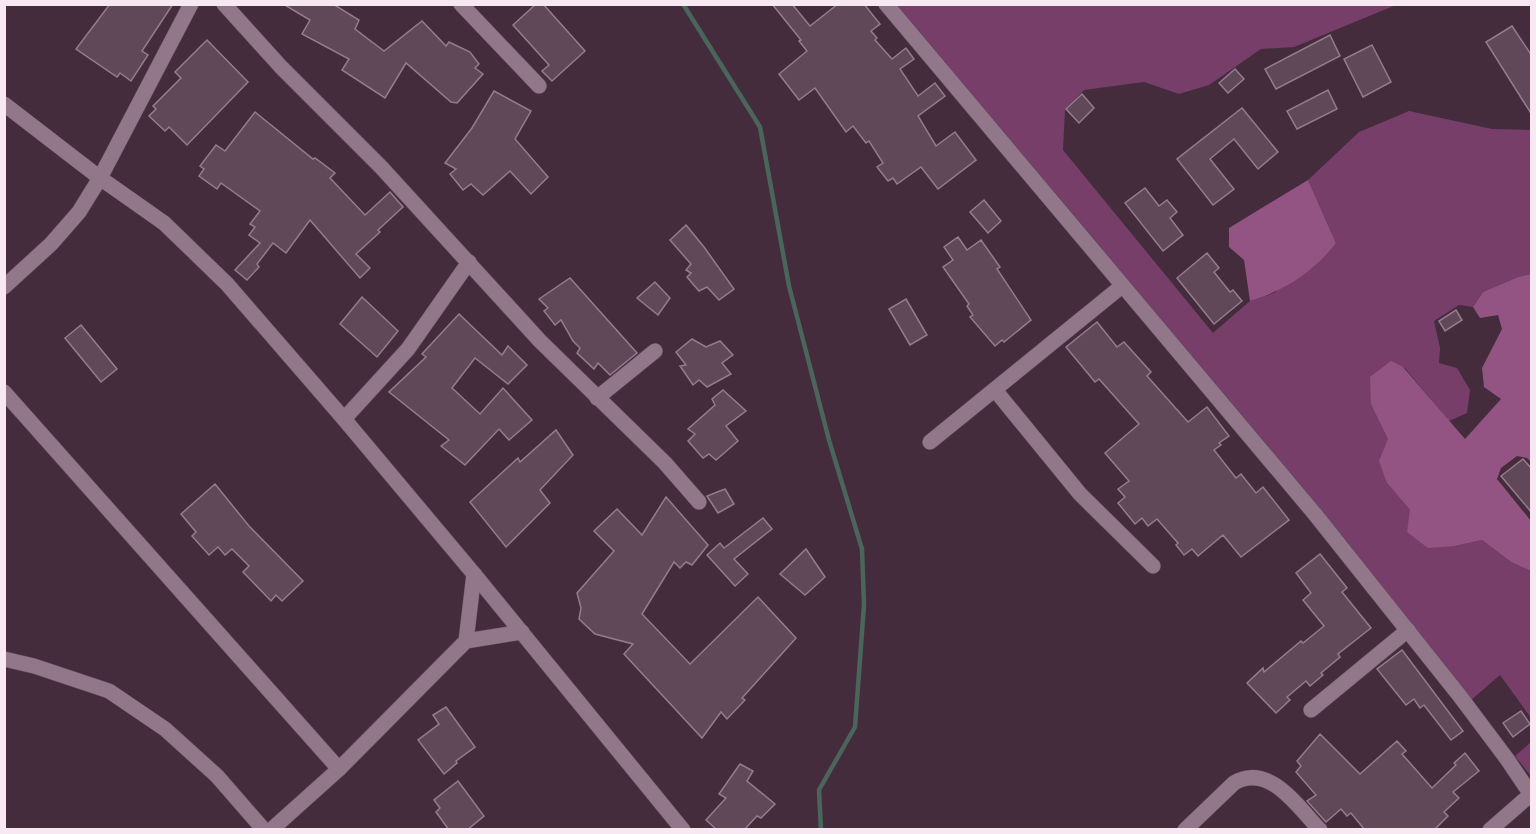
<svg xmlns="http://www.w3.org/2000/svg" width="1536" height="834" viewBox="0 0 1536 834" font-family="'Alegreya Sans',sans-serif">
<rect width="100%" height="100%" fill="#442c3d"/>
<g fill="#773e69">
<path d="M894,5H1396L1294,47L1261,49L1209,85L1179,94L1144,82L1084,90L1065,109L1063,150L1213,333L1250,301L1274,293L1336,243L1308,180L1359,132L1409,111L1492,129L1531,130V274L1518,277L1483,292L1473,307L1459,305L1434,321L1440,348L1439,363L1457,368L1470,390L1467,413L1449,421L1404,367L1388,439L1387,483L1410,510L1455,546L1482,540L1511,562L1531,571V718L1500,675L1470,701Z"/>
<path d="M1531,742V776L1515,756Z"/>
</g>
<g fill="#945483">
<path d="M1308,180L1336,243C1313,272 1286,290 1250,301L1244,260L1229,247V228Z"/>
<path d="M1531,274V462L1527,458L1517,456L1501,468L1497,479L1531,521V571L1511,562L1482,540L1455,546L1428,548L1407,532L1410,510L1387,483L1379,461L1388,439L1371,404L1370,377L1391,361L1403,367L1465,439L1501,399L1484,387L1482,368L1502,329L1498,315L1480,318L1473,307L1483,292L1518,277Z"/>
</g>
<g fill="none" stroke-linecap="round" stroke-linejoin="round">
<path stroke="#4a6559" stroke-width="4.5" d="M683,4L760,127L789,286L829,440L862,549L864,605L855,727L819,790L821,830"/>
</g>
<g fill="#614859" stroke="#967b8e" stroke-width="1.5">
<path d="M110,4H173L142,51L148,55L131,81L120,73L117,77L76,49Z"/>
<path d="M283,4H333L359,20L355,29L384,51L422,21L446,46L449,42L470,52L479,64L475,68L483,74L457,103L451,102L406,63L385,98L342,70L349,59L302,34L310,20Z"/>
<path d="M536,4H543L585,51L552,81L542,71L549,65L513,25Z"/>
<path d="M772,4H792L810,26L838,4H864L880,24L871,31L877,38L875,40L892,59L906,48L914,59L900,69L918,96L935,83L945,96L918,116L936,146L955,132L976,160L938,189L921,167L897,184L893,178L888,181L877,167L883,163L869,141L866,143L853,126L846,132L815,88L799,100L779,74L807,51L799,41L801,40Z"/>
<path d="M1512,26L1532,56V115L1486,42Z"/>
<path d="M1330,35L1340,56L1276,89L1265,69Z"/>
<path d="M207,40L248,82L187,145L169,127L165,131L149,116L156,109L153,106L181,78L175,72Z"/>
<path d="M1372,45L1391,82L1363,97L1344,59Z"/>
<path d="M1235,69L1244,79L1228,93L1219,83Z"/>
<path d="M1328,90L1337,109L1297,129L1287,111Z"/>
<path d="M494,91L531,111L515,139L548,177L531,194L510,171L483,195L471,184L463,190L450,174L456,169L445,163L472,128Z"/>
<path d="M1082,94L1094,108L1079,123L1066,109Z"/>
<path d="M1242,108L1278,152L1258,169L1234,139L1210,159L1234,189L1213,205L1177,159Z"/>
<path d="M255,112L313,159L315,158L335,173L330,178L365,215L390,192L403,207L378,230L380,232L356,254L370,268L360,278L310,220L286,253L273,243L257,264L259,267L247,280L235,270L260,243L249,235L255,227L250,224L260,211L221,183L217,189L199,176L204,169L200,166L216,145L225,151Z"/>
<path d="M1145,188L1159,206L1167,200L1177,212L1170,218L1183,235L1163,251L1125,203Z"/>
<path d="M984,200L1001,221L988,233L970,212Z"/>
<path d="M686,225L704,247L734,289L719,300L707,287L699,291L687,277L691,273L686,270L691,264L670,240Z"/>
<path d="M958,237L967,250L981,240L1000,267L997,269L1031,320L1004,342L1002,340L995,346L970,317L973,315L967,306L969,304L943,267L953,260L944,247Z"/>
<path d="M1207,253L1219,268L1214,272L1230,292L1233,290L1242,301L1214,324L1177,278Z"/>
<path d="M570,278L637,353L610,375L598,363L594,369L577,353L580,348L573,341L561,320L555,325L544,311L548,308L539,299Z"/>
<path d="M655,282L670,298L658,315L637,298Z"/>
<path d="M362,297L398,331L377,357L340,324Z"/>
<path d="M906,299L927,335L910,345L889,309Z"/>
<path d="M1456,310L1462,320L1445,331L1439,321Z"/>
<path d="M459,314L502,355L508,346L527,365L508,384L475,358L452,388L480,414L503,388L532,420L509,440L499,429L465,465L441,446L449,440L389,392L426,357L422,354Z"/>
<path d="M1097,322L1117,347L1124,342L1151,372L1147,376L1188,422L1207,407L1229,436L1219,443L1221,445L1214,450L1236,478L1241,474L1256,493L1263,487L1289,520L1241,557L1223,535L1198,556L1192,549L1184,555L1176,545L1178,543L1157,519L1148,526L1142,518L1135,524L1118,503L1125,497L1118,489L1129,481L1105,453L1139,424L1099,379L1095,382L1066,347Z"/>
<path d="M81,325L117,369L101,382L65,338Z"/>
<path d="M692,339L706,347L720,341L733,355L722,363L731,374L707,387L699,380L693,385L680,366L686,365L676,352Z"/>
<path d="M723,390L746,411L726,426L738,441L716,460L709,454L703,458L688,441L695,434L688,429L715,405L712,399Z"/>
<path d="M556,430L573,455L540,490L550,503L506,547L470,502L518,458L520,462Z"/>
<path d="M1523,459L1532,469V513L1501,476Z"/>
<path d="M215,484L249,526L303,581L282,601L276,595L271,601L243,572L249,566L232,549L225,555L218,547L209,555L192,536L196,532L181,514Z"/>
<path d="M725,489L734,504L718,513L707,496Z"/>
<path d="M666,497L708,545L692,565L686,562L680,568L674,562L642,614L690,664L758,597L796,638L742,698L745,700L727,719L721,712L702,738L624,654L633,644L595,634L579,619L581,608L577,593L614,551L594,531L617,509L642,535Z"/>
<path d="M763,518L772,529L734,559L748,574L735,586L707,555L720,543L724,548Z"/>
<path d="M806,549L825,577L805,595L780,574Z"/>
<path d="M1320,554L1347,588L1342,592L1371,628L1338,654L1340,657L1321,673L1323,675L1310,686L1306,681L1287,697L1290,700L1276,713L1247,683L1263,668L1264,672L1301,641L1303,643L1324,626L1303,600L1311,593L1296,573Z"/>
<path d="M1402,650L1463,731L1451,740L1424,705L1420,708L1414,699L1406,705L1377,669Z"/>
<path d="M446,707L475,747L456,761L457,763L444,774L418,740L439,724L433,715Z"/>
<path d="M1521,711L1530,724L1513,737L1503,723Z"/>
<path d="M1320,734L1360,774L1397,741L1406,751L1402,754L1432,788L1456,765L1454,763L1465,753L1479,771L1453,792L1459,798L1444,812L1448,816L1434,830H1365L1351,813L1347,816L1341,809L1326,822L1307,801L1316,795L1296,772L1301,766L1297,761Z"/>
<path d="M740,764L753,771L747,781L775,804L761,818L757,816L744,830H717L706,820L726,798L719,794Z"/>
<path d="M458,781L484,816L467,830H449L436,812L440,808L434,800Z"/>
</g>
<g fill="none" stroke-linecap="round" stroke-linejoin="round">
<defs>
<g id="minor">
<path d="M224,4L281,67L381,167L540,341L665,463L699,502"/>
<path d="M461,4L539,86"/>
<path d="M886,4L1314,513L1459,695L1507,759L1532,796"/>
<path d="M4,104L100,178L164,223L227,284L344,419L474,574L683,830"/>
<path d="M4,287L51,244L79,212L100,178L191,4"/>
<path d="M995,390L1080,494L1153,566"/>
<path d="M4,392L339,769"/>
<path d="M597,398L655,351"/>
<path d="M344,419L408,349L469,262"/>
<path d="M930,442L1122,286"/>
<path d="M466,641L474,574"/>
<path d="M4,659L34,666L109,691L165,729L217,776L264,830"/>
<path d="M1311,710L1408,630"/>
<path d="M271,830L339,769L466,641L522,632"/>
<path d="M1185,830L1234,783C1269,762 1298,807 1320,830"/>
<path d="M1490,830L1530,795"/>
</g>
</defs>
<use href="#minor" stroke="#5f4b5a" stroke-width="16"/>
<use href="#minor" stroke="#927689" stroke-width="15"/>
</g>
<rect width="1536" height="834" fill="none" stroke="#f7e8f2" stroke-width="12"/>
</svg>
